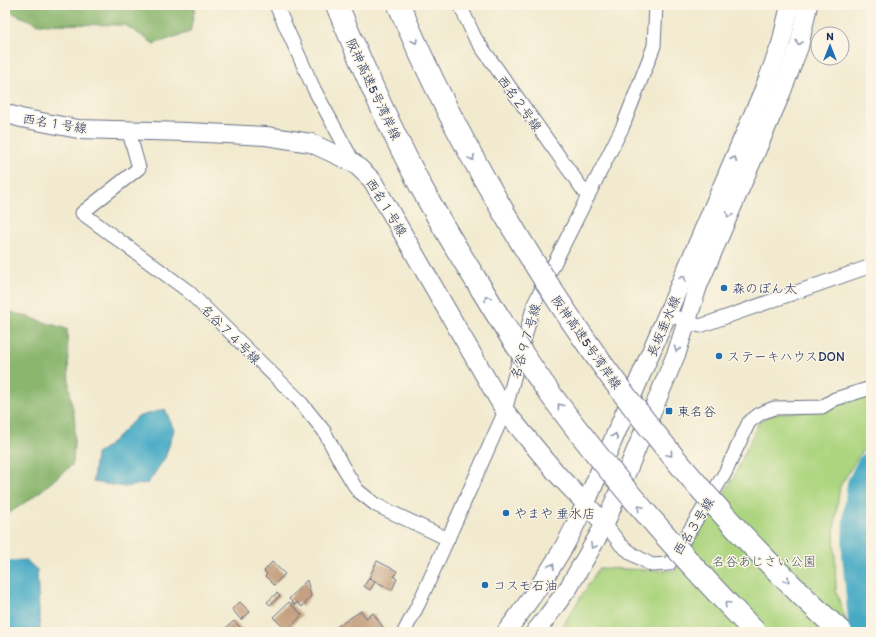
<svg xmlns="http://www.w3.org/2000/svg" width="876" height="637" viewBox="0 0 876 637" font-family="Itim,'Klee One',sans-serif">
<rect width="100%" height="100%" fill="#fcf5e5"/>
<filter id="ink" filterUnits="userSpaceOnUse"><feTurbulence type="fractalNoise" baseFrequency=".025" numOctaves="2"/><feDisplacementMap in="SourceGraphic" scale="8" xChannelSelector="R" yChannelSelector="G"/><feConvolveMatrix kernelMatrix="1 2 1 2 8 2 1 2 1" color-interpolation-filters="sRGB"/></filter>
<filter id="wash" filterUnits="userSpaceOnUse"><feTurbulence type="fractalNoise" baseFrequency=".012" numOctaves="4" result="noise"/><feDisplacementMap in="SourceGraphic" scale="16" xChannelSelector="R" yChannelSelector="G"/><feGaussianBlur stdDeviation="0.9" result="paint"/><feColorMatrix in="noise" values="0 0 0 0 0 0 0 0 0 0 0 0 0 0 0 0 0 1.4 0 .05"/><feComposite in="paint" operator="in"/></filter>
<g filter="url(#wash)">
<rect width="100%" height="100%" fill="#f1eacf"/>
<g fill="#add580" stroke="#64826f">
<path d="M871,394V441L860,454L840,486L834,529L836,591L850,632H559L599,568L675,571L734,477L759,422L773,414L822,410Z"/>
<path d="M871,490V593L866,560L864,519Z"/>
</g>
<g fill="#8ab66e" stroke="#527266">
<path d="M5,5H193L195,8L190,32L154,44L125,25L38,24L5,10Z"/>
<path d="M5,310L67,329L69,386L75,422L73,464L36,495L5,516Z"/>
</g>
<g fill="#46aac5" stroke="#306c92">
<path d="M165,409L174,430L165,458L148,483L125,487L93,482L96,454L108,446L137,417Z"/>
<path d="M26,560L37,570L40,632H5V561Z"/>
</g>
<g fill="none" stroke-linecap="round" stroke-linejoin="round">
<path stroke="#46aac5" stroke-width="30" d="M864,632L857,554L858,517L862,485L871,467"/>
</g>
<g id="blocks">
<g fill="#c5a181">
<path d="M377,561L397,571L394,577L397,579L392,590L369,578Z"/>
<path d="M272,562L285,574L274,585L265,576L267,574L264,571Z"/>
<path d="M369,578L375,582L370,590L364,586Z"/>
<path d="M307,580L311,596L302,607L297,602L295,605L289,599Z"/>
<path d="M277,593L280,596L270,605L267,602Z"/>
<path d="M240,602L250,612L241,620L232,609Z"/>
<path d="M289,602L302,615L287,631L273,617Z"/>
<path d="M361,611L366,618L373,613L385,630L383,632H338L335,628Z"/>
<path d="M234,621L245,632H221Z"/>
</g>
</g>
</g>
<g filter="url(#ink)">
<use href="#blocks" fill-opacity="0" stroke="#667086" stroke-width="1"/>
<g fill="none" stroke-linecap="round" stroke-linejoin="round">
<defs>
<g id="street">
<path d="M276,5L314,89L354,163"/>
<path d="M460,5L475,38L588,197"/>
<path d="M128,129L139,168L82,213L188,291L298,399L324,431L342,465L357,490L376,505L448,539"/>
<path d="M667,314L700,326L871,266"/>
<path d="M605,524L621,545L634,555L652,565L669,564L725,473L749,422L761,413L774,408L822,407L835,399L871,388"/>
<path d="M404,632L420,601L505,411L534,304L623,126L654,46L656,5"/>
</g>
<g id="secondary">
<path d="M5,113L21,118L78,129L187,132L266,136L311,143L354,163L372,180L505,411L558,475L605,524"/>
<path d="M506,632C526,606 545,579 562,550C571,535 578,519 586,503L764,89L781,44L790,5"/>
<path d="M535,632L544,621L569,587L605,524L677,352L698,286L780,96L799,47L808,5"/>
</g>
</defs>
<use href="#street" stroke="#667086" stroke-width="15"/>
<use href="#secondary" stroke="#667086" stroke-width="20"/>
<use href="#street" stroke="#fff" stroke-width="13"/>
<use href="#secondary" stroke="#fff" stroke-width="18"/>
<defs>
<g id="highway-bridge">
<path d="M337,5C362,66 389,126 420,185C440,222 462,258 484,293C505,328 527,362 551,395C613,479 682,557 755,632"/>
<path d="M399,5C428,75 462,141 500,206C592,366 705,509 841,632"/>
</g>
</defs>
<use href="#highway-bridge" stroke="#667086" stroke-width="24" stroke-linecap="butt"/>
<use href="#highway-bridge" stroke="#fff" stroke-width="22"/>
</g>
<defs><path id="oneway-chevron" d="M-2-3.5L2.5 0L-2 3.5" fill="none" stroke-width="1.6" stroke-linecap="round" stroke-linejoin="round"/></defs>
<g stroke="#8d97ae">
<use href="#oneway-chevron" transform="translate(415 41) rotate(66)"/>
<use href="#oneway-chevron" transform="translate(799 43) rotate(104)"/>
<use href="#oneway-chevron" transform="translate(472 158) rotate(62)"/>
<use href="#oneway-chevron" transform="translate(734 159) rotate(-67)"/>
<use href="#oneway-chevron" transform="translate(729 215) rotate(113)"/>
<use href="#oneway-chevron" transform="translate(683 278) rotate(-66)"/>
<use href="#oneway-chevron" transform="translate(487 298) rotate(-122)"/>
<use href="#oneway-chevron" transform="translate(677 349) rotate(109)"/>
<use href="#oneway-chevron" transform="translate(560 406) rotate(-127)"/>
<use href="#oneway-chevron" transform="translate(615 436) rotate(-67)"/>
<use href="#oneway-chevron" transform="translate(670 454) rotate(50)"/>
<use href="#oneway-chevron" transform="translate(640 508) rotate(-130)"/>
<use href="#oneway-chevron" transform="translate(593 546) rotate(119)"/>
<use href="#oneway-chevron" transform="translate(552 566) rotate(-59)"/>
<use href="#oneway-chevron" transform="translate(787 580) rotate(44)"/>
<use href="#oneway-chevron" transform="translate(727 604) rotate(-134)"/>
</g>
</g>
<g fill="#1f6fb2" stroke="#fcf5e5" stroke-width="1.5">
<circle cx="724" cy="288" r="4"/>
<circle cx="719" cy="356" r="4"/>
<rect x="665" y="407" width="8" height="8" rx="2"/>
<circle cx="506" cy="513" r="4"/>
<circle cx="485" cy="585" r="4"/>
</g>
<g text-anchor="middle" stroke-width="3" stroke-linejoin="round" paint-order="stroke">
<g font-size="13" fill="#1b2f5e" stroke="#fcf5e5">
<text transform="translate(374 89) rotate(65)" y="5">阪神高速5号湾岸線</text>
<text transform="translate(520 103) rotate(54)" y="5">西名２号線</text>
<text transform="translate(55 123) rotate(9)" y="5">西名１号線</text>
<text transform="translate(387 207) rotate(58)" y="5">西名１号線</text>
<text transform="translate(663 326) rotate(-67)" y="5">長坂垂水線</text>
<text transform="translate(231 334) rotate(45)" y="5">名谷７４号線</text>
<text transform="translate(525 341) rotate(-74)" y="5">名谷９７号線</text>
<text transform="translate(587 342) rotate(55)" y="5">阪神高速5号湾岸線</text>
<text transform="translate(693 526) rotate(-58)" y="5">西名３号線</text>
</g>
<g font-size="13" fill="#1b2f5e" stroke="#fcf5e5" text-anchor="start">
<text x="732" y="293">森のぽん太</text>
<text x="727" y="361">ステーキハウスDON</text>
<text x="677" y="416">東名谷</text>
<text x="514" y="518">やまや 垂水店</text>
<text x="493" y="590">コスモ石油</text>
</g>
<g font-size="13" fill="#405866" stroke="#fcf5e5">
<text x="764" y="566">名谷あじさい公園</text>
</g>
</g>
<rect width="876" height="637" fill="none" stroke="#fcf5e5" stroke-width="20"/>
<g transform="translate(830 46)"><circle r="19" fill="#fcf5e5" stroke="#a2a6af"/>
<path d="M0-3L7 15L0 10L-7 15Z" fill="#1f6fb2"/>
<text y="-6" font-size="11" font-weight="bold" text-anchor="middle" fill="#1b2f5e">N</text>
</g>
</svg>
